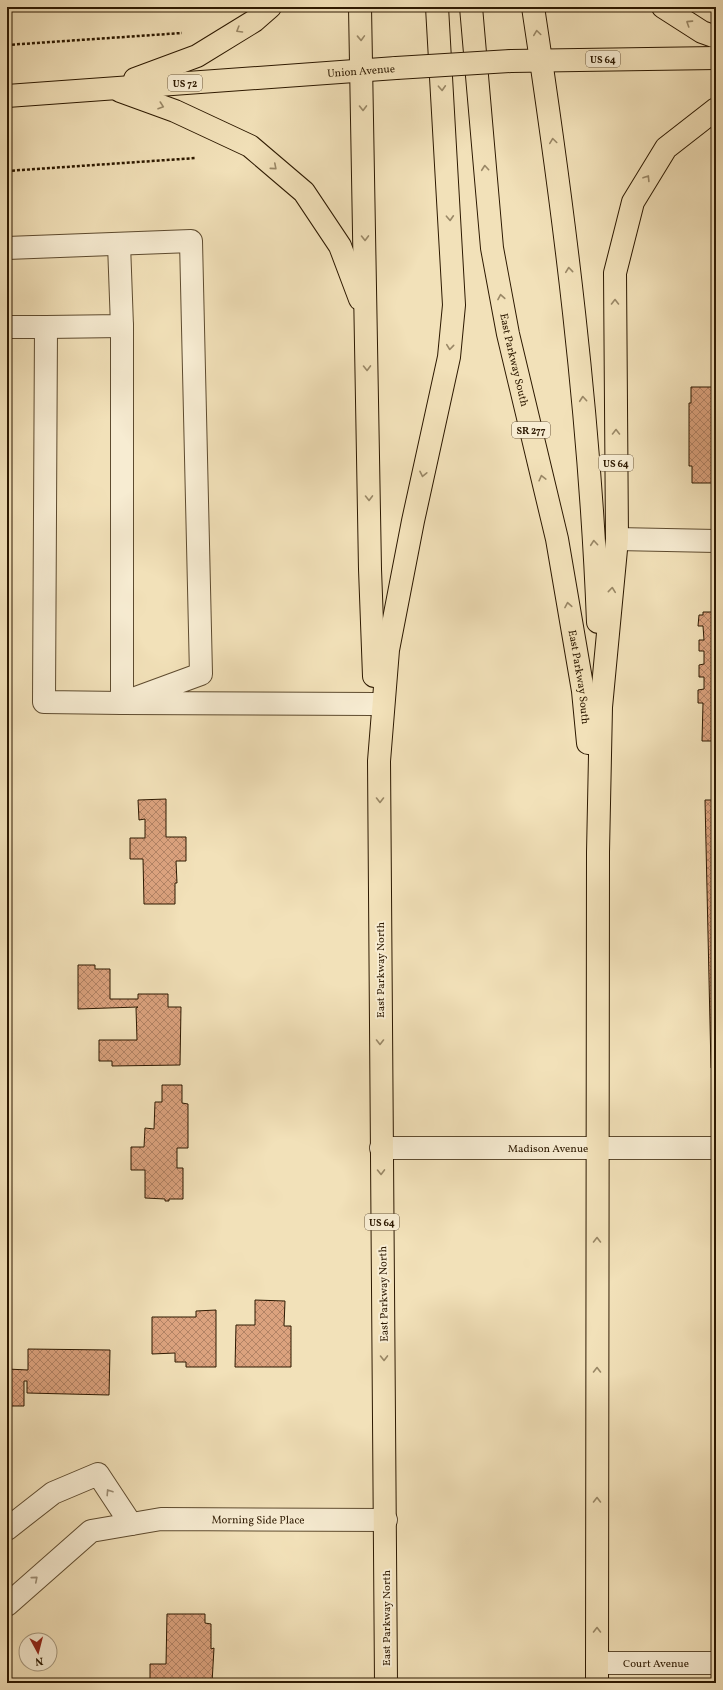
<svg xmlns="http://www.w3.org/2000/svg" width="723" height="1690" viewBox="0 0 723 1690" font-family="Vollkorn,serif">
<defs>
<pattern id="building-cross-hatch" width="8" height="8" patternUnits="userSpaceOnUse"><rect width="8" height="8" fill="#dba27e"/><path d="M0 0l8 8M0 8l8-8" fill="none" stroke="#b28365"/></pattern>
</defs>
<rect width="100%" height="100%" fill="#f2e1b9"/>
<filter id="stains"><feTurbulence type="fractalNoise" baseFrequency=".005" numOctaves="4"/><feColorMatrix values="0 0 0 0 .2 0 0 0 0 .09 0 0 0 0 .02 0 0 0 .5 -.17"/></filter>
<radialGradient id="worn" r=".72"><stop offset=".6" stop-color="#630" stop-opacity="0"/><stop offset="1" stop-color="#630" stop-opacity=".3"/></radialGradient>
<g fill="url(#building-cross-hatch)" stroke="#2d1901">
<path d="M691,387H716V483H692V466H689V403H691Z"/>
<path d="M703,612H716V741H702L703,703H698V690L704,689V677H699V665L704,664V651H699V640H704L703,626H698L699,615H703Z"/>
<path d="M166,799V837H186V861H176L177,883H175V904H144L143,859H130V838H145V819L139,820L138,800Z"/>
<path d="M705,800H716V1068H711Z"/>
<path d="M78,965H95V969H110V999H138V994H168V1007H181L180,1065L112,1066V1061H99V1040H137L136,1008L138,1007L78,1009Z"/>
<path d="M162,1085H182V1103L188,1104V1148H177V1168H183V1199H169V1201H165V1199L145,1198V1170H131V1147H144L145,1128L154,1129L155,1102H162Z"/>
<path d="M255,1300L285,1301L284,1326H291V1367H235L236,1325H255Z"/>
<path d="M216,1310V1367H186V1362H175V1353L152,1354V1317H196V1311Z"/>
<path d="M28,1349L110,1350L109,1395L27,1393V1381H24V1406H7V1369L28,1370Z"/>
<path d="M167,1614H205V1623L211,1624V1649L214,1648L212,1683H150V1664H166Z"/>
</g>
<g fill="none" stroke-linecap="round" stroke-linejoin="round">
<defs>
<g id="minor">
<path d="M7,248L191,241L201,674L122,703L375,704"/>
<path d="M7,327H46L44,702L122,703V326"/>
<path d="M46,327L122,326L119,244"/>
<path d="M617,539L716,541"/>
<path id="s1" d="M381,1148H716"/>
<path d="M7,1529L53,1493L98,1474L131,1524"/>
<path id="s2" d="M7,1605L91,1531L161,1519L386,1520"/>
<path id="s3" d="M597,1663H716"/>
</g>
<g id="major">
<path d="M360,7L370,569L374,676"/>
<path id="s4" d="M471,7L492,248L508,334L557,539L583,691L588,743"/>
<path d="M533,7C564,211 590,416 598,622"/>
<path d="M663,7L702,32L716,37"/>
<path d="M511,61L716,58"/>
<path d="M135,79L197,56L254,21L270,7"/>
<path d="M120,91L175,111L250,146L304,192L340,246L360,299"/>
<path id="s5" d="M7,96L396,68"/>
<path d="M386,1683L379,761L388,650L413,521L449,357L454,305L437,7"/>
<path d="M597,1683L598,852L601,707L617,539L615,273L633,202L666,148L716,109"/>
</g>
</defs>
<use href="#minor" stroke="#5e4b2f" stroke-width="24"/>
<use href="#major" stroke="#2d1901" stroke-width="24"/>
<g stroke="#2d1901" stroke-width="2.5" stroke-dasharray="3 2" stroke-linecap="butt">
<path d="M7,45L182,33"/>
<path d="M7,171L196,158"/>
</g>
<use href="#minor" stroke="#f7ecd2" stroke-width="22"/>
<use href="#major" stroke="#f2e1b9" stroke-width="22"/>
<defs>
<path id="major-bridge" d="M396,68L511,61"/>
</defs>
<use href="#major-bridge" stroke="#2d1901" stroke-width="24" stroke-linecap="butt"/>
<use href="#major-bridge" stroke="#f2e1b9" stroke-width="22"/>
</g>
<defs><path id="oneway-chevron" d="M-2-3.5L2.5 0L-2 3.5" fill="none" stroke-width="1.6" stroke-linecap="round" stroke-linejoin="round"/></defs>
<g stroke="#998766">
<use href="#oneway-chevron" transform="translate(689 23) rotate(-147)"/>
<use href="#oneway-chevron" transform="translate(239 30) rotate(149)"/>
<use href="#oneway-chevron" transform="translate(537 33) rotate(-98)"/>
<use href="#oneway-chevron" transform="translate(361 38) rotate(88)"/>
<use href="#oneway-chevron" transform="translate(442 88) rotate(87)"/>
<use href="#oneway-chevron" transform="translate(161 106) rotate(19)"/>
<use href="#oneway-chevron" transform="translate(363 108) rotate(89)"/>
<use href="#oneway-chevron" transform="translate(553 141) rotate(-98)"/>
<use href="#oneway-chevron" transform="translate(274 167) rotate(41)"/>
<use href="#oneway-chevron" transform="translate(485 168) rotate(-95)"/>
<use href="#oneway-chevron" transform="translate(647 178) rotate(-58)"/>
<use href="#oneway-chevron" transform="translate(450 218) rotate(87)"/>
<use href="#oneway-chevron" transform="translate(365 238) rotate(89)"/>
<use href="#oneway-chevron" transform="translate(569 270) rotate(-96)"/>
<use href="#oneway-chevron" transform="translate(501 297) rotate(-100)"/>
<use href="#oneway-chevron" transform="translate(615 302) rotate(-90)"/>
<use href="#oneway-chevron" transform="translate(450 347) rotate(96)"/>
<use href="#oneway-chevron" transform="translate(367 368) rotate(89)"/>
<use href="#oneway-chevron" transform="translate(583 399) rotate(-95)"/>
<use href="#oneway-chevron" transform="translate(616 432) rotate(-90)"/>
<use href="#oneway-chevron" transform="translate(423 474) rotate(102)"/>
<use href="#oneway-chevron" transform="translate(542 478) rotate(-104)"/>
<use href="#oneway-chevron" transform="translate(369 498) rotate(89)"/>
<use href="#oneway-chevron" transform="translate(594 543) rotate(-95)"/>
<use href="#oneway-chevron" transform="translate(612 590) rotate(-84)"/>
<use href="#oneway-chevron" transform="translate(568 605) rotate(-100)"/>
<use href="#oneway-chevron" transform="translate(380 800) rotate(90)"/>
<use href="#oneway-chevron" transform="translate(380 1042) rotate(90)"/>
<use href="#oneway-chevron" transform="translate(381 1172) rotate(89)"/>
<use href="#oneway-chevron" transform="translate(597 1240) rotate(-90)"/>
<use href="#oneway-chevron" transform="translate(384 1358) rotate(89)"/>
<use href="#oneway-chevron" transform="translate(597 1370) rotate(-90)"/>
<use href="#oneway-chevron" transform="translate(597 1500) rotate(-90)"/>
<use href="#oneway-chevron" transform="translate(597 1630) rotate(-90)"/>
</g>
<g stroke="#9c8d74">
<use href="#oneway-chevron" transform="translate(109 1492) rotate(-123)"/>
<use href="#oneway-chevron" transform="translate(35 1579) rotate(-41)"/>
</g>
<g text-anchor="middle" stroke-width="4" stroke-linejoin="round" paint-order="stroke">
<g fill="#f7ecd2" stroke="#6a5840" stroke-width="1">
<rect x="586" y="51" width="34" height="16" rx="3"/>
<rect x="168" y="75" width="34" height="16" rx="3"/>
<rect x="512" y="422" width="38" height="16" rx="3"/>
<rect x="599" y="455" width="34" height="16" rx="3"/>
<rect x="365" y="1214" width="34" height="16" rx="3"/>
</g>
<g font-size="10" font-weight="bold" fill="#2d1901">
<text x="603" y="63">US 64</text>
<text x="185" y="87">US 72</text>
<text x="531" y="434">SR 277</text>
<text x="616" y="467">US 64</text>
<text x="382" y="1226">US 64</text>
</g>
<g font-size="11" fill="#2d1901" stroke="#f7ecd2">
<text dy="4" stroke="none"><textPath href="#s5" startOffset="355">Union Avenue</textPath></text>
<text dy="4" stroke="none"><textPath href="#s4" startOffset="356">East Parkway South</textPath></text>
<text dy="4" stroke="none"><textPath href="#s4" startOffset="680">East Parkway South</textPath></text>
<text transform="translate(380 970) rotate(-90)" y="4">East Parkway North</text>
<text dy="4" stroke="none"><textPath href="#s1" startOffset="167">Madison Avenue</textPath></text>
<text transform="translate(383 1294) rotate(-91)" y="4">East Parkway North</text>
<text dy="4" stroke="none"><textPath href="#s2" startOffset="280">Morning Side Place</textPath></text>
<text transform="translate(386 1618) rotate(-90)" y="4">East Parkway North</text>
<text dy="4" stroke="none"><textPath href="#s3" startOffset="59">Court Avenue</textPath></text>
</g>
</g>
<rect width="723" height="1690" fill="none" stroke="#f2e1b9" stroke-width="24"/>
<rect x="8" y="8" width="707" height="1674" fill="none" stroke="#2d1901" stroke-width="2"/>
<rect x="12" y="12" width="699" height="1666" fill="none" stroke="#2d1901"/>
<g transform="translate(38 1652) rotate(173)"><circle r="19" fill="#f7ecd2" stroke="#a6987e"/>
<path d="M0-3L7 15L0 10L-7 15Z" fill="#8f2418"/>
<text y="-6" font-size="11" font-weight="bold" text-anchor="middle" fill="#2d1901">N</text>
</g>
<rect width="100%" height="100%" filter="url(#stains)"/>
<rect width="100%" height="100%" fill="url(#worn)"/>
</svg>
